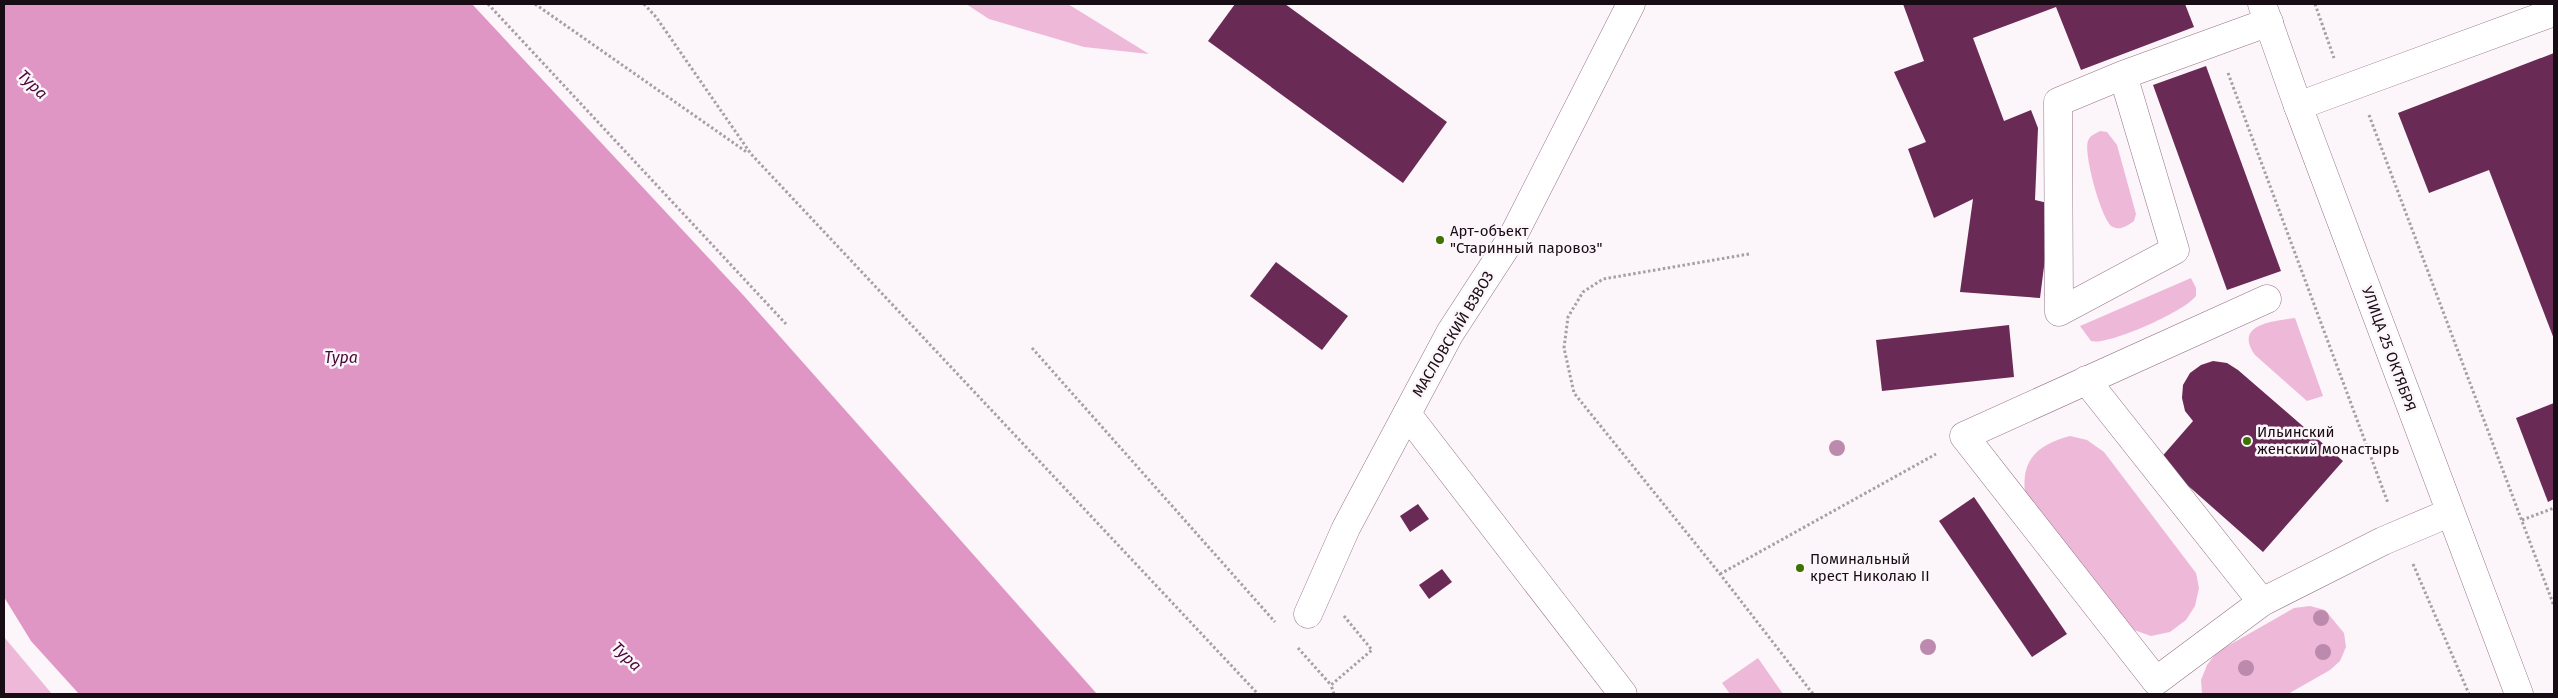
<svg xmlns="http://www.w3.org/2000/svg" width="2558" height="698" viewBox="0 0 2558 698" font-family="'Fira Sans',sans-serif">
<rect width="100%" height="100%" fill="#fcf5f9"/>
<g fill="#eeb9d9">
<path d="M966,4H1068L1149,54L1084,47L989,19Z"/>
<path d="M2100,131L2107,132L2117,145L2136,214L2134,221C2128,225 2121,231 2113,227C2102,223 2083,152 2088,141C2090,135 2095,134 2100,131Z"/>
<path d="M2191,278L2196,288V296C2185,311 2108,346 2091,341L2080,326Z"/>
<path d="M2295,318L2323,396L2307,401L2255,355C2233,324 2274,321 2295,318Z"/>
<path d="M2070,436L2087,440L2104,452L2196,573L2199,588L2195,606L2186,620L2170,632L2151,636L2134,630L2120,623L2025,492C2021,458 2040,444 2070,436Z"/>
<path d="M2310,606L2325,610L2344,633L2346,647L2340,661L2330,670L2288,694H2202L2201,680L2207,665L2217,652L2294,608Z"/>
<path d="M4,637L52,694H4Z"/>
<path d="M1758,658L1783,694H1730L1722,683Z"/>
</g>
<path fill="#e096c5" d="M4,4H472L744,296L1097,694H79L31,641L4,597Z"/>
<g fill="#692a55">
<path d="M1235,4H1285L1447,122L1403,183L1208,41Z"/>
<path d="M1903,4H2185L2194,27L2081,70L2056,7L1973,38L2004,121L2031,110L2038,128L2035,200L2052,204L2040,298L1960,292L1973,199L1934,218L1908,149L1926,142L1894,72L1924,61Z"/>
<path d="M2554,53V339L2489,170L2429,193L2398,113Z"/>
<path d="M2206,66L2281,271L2227,290L2153,85Z"/>
<path d="M1276,262L1348,316L1322,350L1250,296Z"/>
<path d="M2009,325L2014,377L1882,391L1876,340Z"/>
<path d="M2213,361L2227,363L2238,370L2343,461L2263,552L2159,460L2193,421L2185,411L2182,398L2183,385L2190,373L2201,365Z"/>
<path d="M2554,403V499L2548,502L2516,418Z"/>
<path d="M1974,497L2067,634L2032,657L1939,521Z"/>
<path d="M1418,504L1429,519L1410,532L1400,516Z"/>
<path d="M1442,569L1452,582L1429,599L1419,585Z"/>
</g>
<g fill="none" stroke-linecap="round" stroke-linejoin="round">
<defs>
<g id="minor">
<path d="M2262,4L2298,106L2519,694"/>
<path d="M2123,75L2058,102L2059,312L2175,250L2123,75L2269,22"/>
<path d="M2298,106L2554,12"/>
<path d="M2267,299L1964,436L2156,681L2262,602L2383,541L2449,513"/>
<path d="M2086,380L2262,602"/>
<path d="M1407,414L1623,694"/>
<path d="M1308,614L1346,528L1450,333L1513,236L1631,4"/>
</g>
</defs>
<use href="#minor" stroke="#957589" stroke-width="29"/>
<g stroke="#a89fa5" stroke-width="3" stroke-dasharray="2.5 2.5" stroke-linecap="butt">
<path d="M488,4L786,324"/>
<path d="M535,4L748,153"/>
<path d="M644,4L656,17L751,154L1258,694"/>
<path d="M2315,4L2334,58"/>
<path d="M2228,73L2388,503"/>
<path d="M2369,115L2554,606"/>
<path d="M1749,254L1603,279L1583,292L1568,317L1564,348L1574,393L1720,574L1813,694"/>
<path d="M1032,348L1275,622"/>
<path d="M2522,520L2554,508"/>
<path d="M2413,564L2469,694"/>
<path d="M1720,574L1936,454"/>
<path d="M1298,648L1331,685"/>
<path d="M1334,694L1331,685L1372,650L1344,616"/>
</g>
<use href="#minor" stroke="#fff" stroke-width="28"/>
</g>
<g fill="#bc8aac">
<circle cx="1837" cy="448" r="8"/>
<circle cx="2321" cy="618" r="8"/>
<circle cx="1928" cy="647" r="8"/>
<circle cx="2323" cy="652" r="8"/>
<circle cx="2246" cy="668" r="8"/>
</g>
<g fill="#3c7300" stroke="#fcf5f9" stroke-width="2">
<circle cx="1440" cy="240" r="5"/>
<circle cx="2247" cy="441" r="5"/>
<circle cx="1800" cy="568" r="5"/>
</g>
<g text-anchor="middle" stroke-width="5" stroke-linejoin="round" paint-order="stroke">
<g font-size="15" fill="#190d15" stroke="#fcf5f9" text-anchor="start">
<text x="1450" y="236">Арт-объект<tspan x="1450" dy="17">"Старинный паровоз"</tspan></text>
<text x="2257" y="437">Ильинский<tspan x="2257" dy="17">женский монастырь</tspan></text>
<text x="1810" y="564">Поминальный<tspan x="1810" dy="17">крест Николаю II</tspan></text>
</g>
<g font-size="15" fill="#190d15" stroke="#fcf5f9">
<text transform="translate(1453 334) rotate(-59)" y="5">МАСЛОВСКИЙ ВЗВОЗ</text>
<text transform="translate(2389 349) rotate(70)" y="5">УЛИЦА 25 ОКТЯБРЯ</text>
</g>
<g font-size="16" font-style="italic" fill="#4a0939" stroke="#fcf5f9">
<text transform="translate(33 84) rotate(44)" y="6">Тура</text>
<text x="341" y="363">Тура</text>
<text transform="translate(627 656) rotate(44)" y="6">Тура</text>
</g>
</g>
<rect width="2558" height="698" fill="none" stroke="#190d15" stroke-width="10"/>
</svg>
